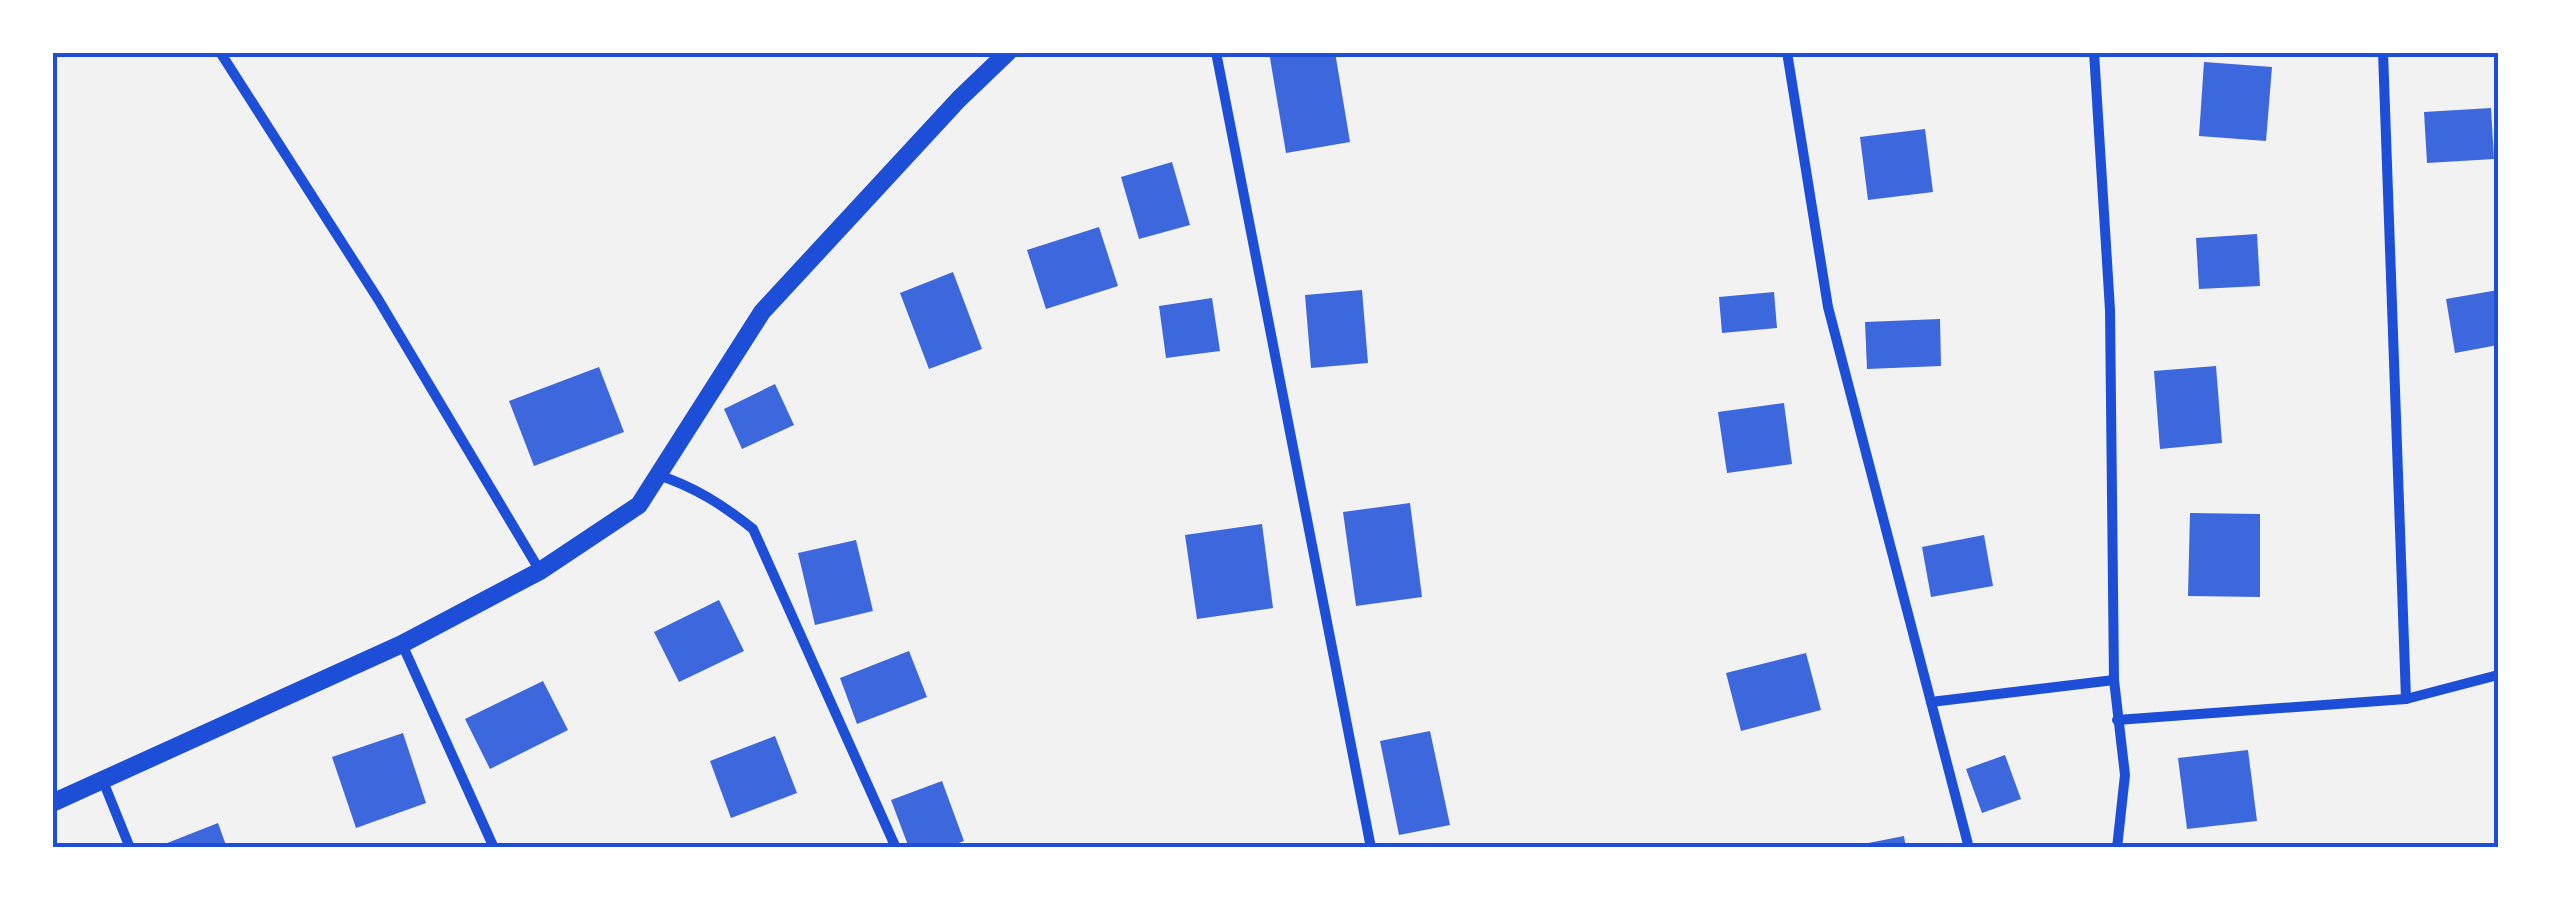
<svg xmlns="http://www.w3.org/2000/svg" width="2551" height="900" font-family="'DM Sans',sans-serif">
<style>
.building{fill:#3d67dc}
.lines{fill:none;stroke-linecap:round;stroke-linejoin:round}
.minor{stroke:#1d4ed8;stroke-width:10}
.tertiary{stroke:#1d4ed8;stroke-width:18}
.neatline{fill:none;stroke:#1d4ed8;stroke-width:4}
</style>
<rect width="100%" height="100%" fill="#f2f2f2"/>
<g class="building">
<path d="M1269,52H1335L1350,142L1286,153Z"/>
<path d="M2204,62L2272,67L2266,141L2199,136Z"/>
<path d="M2491,108L2494,159L2427,163L2424,112Z"/>
<path d="M1925,129L1933,192L1868,200L1860,137Z"/>
<path d="M1172,162L1190,225L1139,239L1121,177Z"/>
<path d="M1099,227L1118,286L1046,309L1027,250Z"/>
<path d="M2257,234L2260,286L2199,289L2196,238Z"/>
<path d="M953,272L982,349L929,369L900,293Z"/>
<path d="M1362,290L1368,363L1311,368L1305,295Z"/>
<path d="M2498,290V345L2455,353L2446,299Z"/>
<path d="M1774,292L1777,328L1722,333L1719,297Z"/>
<path d="M1212,298L1220,351L1166,358L1159,306Z"/>
<path d="M1940,319L1941,366L1867,369L1865,322Z"/>
<path d="M2216,366L2222,443L2160,449L2154,371Z"/>
<path d="M599,367L624,432L534,466L509,401Z"/>
<path d="M775,384L794,425L742,449L724,409Z"/>
<path d="M1784,403L1792,464L1727,473L1718,412Z"/>
<path d="M1410,503L1422,597L1356,606L1343,512Z"/>
<path d="M2190,513L2260,514V597L2188,596Z"/>
<path d="M1262,524L1273,608L1197,619L1185,535Z"/>
<path d="M1984,535L1993,586L1931,597L1922,547Z"/>
<path d="M856,540L873,611L815,625L798,553Z"/>
<path d="M719,600L744,651L679,682L654,632Z"/>
<path d="M909,651L927,697L857,724L840,678Z"/>
<path d="M1806,653L1821,710L1741,731L1726,673Z"/>
<path d="M543,681L568,730L490,769L465,719Z"/>
<path d="M1430,731L1450,825L1399,835L1380,741Z"/>
<path d="M403,733L426,803L356,828L332,757Z"/>
<path d="M775,736L797,793L731,818L710,761Z"/>
<path d="M2248,750L2257,821L2187,829L2178,758Z"/>
<path d="M2005,755L2021,799L1982,813L1966,769Z"/>
<path d="M942,781L964,841L946,848H909L891,800Z"/>
<path d="M218,823L227,848H157V847Z"/>
<path d="M1904,836L1906,848H1853V846Z"/>
</g>
<g class="lines">
<g class="minor">
<path d="M220,52L378,299L540,571"/>
<path d="M1216,52L1371,848"/>
<path d="M1787,52L1828,307L1931,702L2114,680"/>
<path d="M2094,52L2110,310L2114,680L2125,775L2117,848"/>
<path d="M2383,52L2406,699"/>
<path d="M658,475C695,487 723,505 753,529L896,848"/>
<path d="M402,644L494,848"/>
<path d="M1931,702L1969,848"/>
<path d="M2117,720L2406,699L2498,675"/>
<path d="M103,781L130,848"/>
</g>
<path class="tertiary" d="M52,803L402,644L540,571L639,505L762,312L959,99L1008,52"/>
</g>
<rect width="2551" height="900" fill="none" stroke="#ffffff" stroke-width="110"/>
<rect x="55" y="55" width="2441" height="790" class="neatline"/>
</svg>
